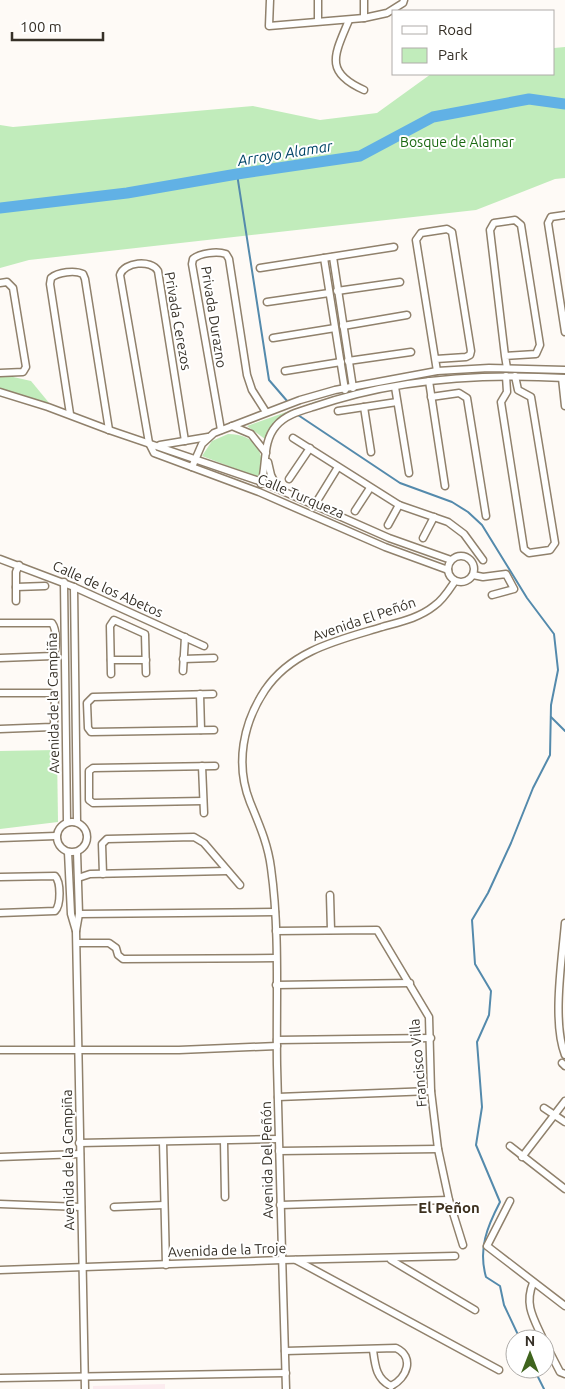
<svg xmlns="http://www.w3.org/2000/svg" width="565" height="1389" font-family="Ubuntu,sans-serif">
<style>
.industrial{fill:#fcecef}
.green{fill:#c1ecbb}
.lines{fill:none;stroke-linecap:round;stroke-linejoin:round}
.stream{stroke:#548aac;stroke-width:2}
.river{stroke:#61b1e5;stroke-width:11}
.minor-casing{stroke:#90816c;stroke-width:9}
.minor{stroke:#fff;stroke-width:6}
.labels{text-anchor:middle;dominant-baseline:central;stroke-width:4;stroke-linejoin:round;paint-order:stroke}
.park-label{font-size:14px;fill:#1b6912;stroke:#fff}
.street-label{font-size:14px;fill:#363027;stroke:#fff}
.water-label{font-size:15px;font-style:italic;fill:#014567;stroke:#fff}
.neighbourhood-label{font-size:15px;font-weight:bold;fill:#3d301e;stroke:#fff}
</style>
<rect width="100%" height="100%" fill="#fefaf6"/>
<path class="industrial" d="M165,1384V1389H93V1386Z"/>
<g class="green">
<path d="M565,47V178L555,179L476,210L29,260L0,268V125L13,127L253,106L320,120L377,113L431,74H554V48Z"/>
<path d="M9,376L31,381L50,404L0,391V377Z"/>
<path d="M317,401V403L272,427L265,439L247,426Z"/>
<path d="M228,434C256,434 266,453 260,478L202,456L212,441Z"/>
<path d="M57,750L58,822L0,829V751Z"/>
</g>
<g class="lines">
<g class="stream">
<path d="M237,174L269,380L288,402"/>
<path d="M298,415L400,483L452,502L468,512L482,525L527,598L554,634L558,670L551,705L550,755L533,788L511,843L488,893L472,920L475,964L491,991L489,1015L477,1042L482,1107L476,1145L500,1202C487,1227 478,1249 486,1277L500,1286L504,1305L520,1339"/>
<path d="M551,717L565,731"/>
<path d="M534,1369L544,1389"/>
</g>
<path class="river" d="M0,208L127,193L237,174L360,156L433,117L529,99L565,104"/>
<defs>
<g id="minor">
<path d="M270,0L269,26L364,18L387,13L403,3L404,0"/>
<path d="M318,0V21"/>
<path d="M364,18V0"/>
<path d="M349,20C335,54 323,72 364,90"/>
<path d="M565,215L551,217L548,223L565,332"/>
<path d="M333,257L353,388"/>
<path d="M324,258L345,390"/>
<path d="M260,268L394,247"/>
<path d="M0,283L7,282L13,288L26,367L23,372L0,373"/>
<path d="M337,291L400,282"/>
<path d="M267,302L329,293"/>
<path d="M343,326L407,315"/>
<path d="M273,338L335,328"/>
<path d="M505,356L536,354L540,345L521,225L515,220L494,223L490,230L505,356L507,368"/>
<path d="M436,359L466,357L470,355L471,351L452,232L447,229L421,233L416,240L437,371"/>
<path d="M348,361L411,352"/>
<path d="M285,371L341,362"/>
<path d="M506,376L507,392L501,402L524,549L529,553L550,550L555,543L531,397L518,390L515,376"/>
<path d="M562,378L565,406"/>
<path d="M429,381L445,486"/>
<path d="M395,387L409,473"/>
<path d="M0,392L48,407L109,430L262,482L389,538L451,560"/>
<path d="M431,397L459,393L467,398L486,516"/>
<path d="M364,407L371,452"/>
<path d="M338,411L397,402"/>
<path d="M70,414L50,284L51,278C58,272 75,270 83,274L85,279L109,430"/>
<path d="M232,426L251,434L266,453"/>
<path d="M221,430L192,264L193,259C200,253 217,251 226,254L229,259L247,375L252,390L266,412"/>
<path d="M293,438L399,505L448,522L464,534L483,560"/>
<path d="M185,441L158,271C151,259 124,262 120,275L149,443L154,453L259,492L385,547L448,570"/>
<path d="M160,445L208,437"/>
<path d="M268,462L271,475L278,489"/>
<path d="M192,467L202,444L214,433L300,400L335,390L437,371L489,368L565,370"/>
<path d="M289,479L310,448"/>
<path d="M261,484C267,466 262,442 276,426C285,415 300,411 313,407C393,379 481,373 565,378"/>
<path d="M314,506L338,467"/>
<path d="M355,511L370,488"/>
<path d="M388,525L399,505"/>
<path d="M423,538L434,517"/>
<circle cx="461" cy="569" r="13"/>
<path d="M0,559L74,587L204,646"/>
<path d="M473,575L483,577L506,574L514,589L492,595"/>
<path d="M64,582L67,822"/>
<path d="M16,587L45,586"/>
<path d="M74,587L77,822"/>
<path d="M16,601V572L19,565"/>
<path d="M0,623H52C57,630 57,648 53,656L0,658"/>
<path d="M183,659L214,658"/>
<path d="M111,660H146"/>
<path d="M183,671L185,637"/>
<path d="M111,674L110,626L114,620L145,634L146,673"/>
<path d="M0,693H50L55,696L54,724L52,727L0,729"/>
<path d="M200,694L201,730"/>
<path d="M213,694L93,697L87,703L88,728L91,732L214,730"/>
<path d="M202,766L204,813"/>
<path d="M203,801L93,803L89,800V771L93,768L215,766"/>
<circle cx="72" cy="837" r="15"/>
<path d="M0,838L56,836"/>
<path d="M68,852L71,914L76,931"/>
<path d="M77,852L79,914L76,931L85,1389"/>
<path d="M103,874L102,844L107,839L194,837L204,843L240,885"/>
<path d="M0,877L55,876C61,882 61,905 55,911L0,913"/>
<path d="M78,878L90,874L227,871"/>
<path d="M330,895L331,930"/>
<path d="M79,914L275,912"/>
<path d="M565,923C562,960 552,1022 565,1055"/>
<path d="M276,931L377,930L429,1017L431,1091L438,1149L449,1200L463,1245"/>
<path d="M77,943H109L116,948L118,955L123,959L276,958"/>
<path d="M276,985L410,983"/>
<path d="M277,1040L431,1038"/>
<path d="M0,1050H179L277,1046"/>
<path d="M562,1063L565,1066"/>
<path d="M278,1097L431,1091"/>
<path d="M544,1108L565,1122"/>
<path d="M224,1141L225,1197"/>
<path d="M163,1142L166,1265"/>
<path d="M79,1143L278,1139"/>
<path d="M510,1146L565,1189"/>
<path d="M279,1151L438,1149"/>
<path d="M0,1157L80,1154"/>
<path d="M522,1157L565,1101"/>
<path d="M510,1201L487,1246L565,1306"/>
<path d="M0,1204L81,1207"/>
<path d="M280,1205L449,1200"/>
<path d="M114,1207L164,1205"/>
<path d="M296,1260L499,1370"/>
<path d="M391,1260L475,1310"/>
<path d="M0,1270L282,1260L455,1256"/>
<path d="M533,1283C524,1305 534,1319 543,1339"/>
<path d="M545,1343L560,1372L565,1374"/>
<path d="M373,1350C375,1365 376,1379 391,1386"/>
<path d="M285,1351L396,1348C415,1357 407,1378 391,1386"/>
<path d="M0,1378L286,1373"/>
<path d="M286,1389C283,1281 279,1173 277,1065C276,1000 280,933 271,868C268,844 259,824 250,802C235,764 243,723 265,690C292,650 339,640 382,627C400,622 419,618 434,606C443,600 449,590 455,581"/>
</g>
</defs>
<use href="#minor" class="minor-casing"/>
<use href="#minor" class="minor"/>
</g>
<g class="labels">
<g class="park-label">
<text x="457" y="142">Bosque de Alamar</text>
</g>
<g class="street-label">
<text transform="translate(214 317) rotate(81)">Privada Durazno</text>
<text transform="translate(178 321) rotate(80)">Privada Cerezos</text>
<text transform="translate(301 496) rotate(23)">Calle Turqueza</text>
<text transform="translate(108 589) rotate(24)">Calle de los Abetos</text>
<text transform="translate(364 619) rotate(-19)">Avenida El Peñón</text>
<text transform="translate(53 703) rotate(-91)">Avenida de la Campiña</text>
<text transform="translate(418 1063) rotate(-95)">Francisco Villa</text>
<text transform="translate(68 1160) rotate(-91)">Avenida de la Campiña</text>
<text transform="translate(267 1160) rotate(-91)">Avenida Del Peñón</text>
<text transform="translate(227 1250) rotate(-2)">Avenida de la Troje</text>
</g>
<g class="water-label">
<text transform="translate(285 153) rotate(-9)">Arroyo Alamar</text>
</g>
<g class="neighbourhood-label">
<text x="449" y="1207">El Peñon</text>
</g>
</g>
<rect x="392" y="10" width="162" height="65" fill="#ffffff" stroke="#afaca9"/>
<rect x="402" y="26" width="25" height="8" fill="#ffffff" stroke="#afaca9"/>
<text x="438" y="35" font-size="15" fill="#363027">Road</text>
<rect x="402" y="48" width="25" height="15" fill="#c1ecbb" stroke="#afaca9"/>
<text x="438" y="60" font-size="15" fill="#363027">Park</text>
<g transform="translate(530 1354)"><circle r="24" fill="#ffffff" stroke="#afaca9"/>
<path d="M0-4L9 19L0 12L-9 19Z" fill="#3f641d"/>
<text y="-8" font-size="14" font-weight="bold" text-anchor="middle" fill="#363027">N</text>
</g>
<path d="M12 32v8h91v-8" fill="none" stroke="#363027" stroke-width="2.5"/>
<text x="20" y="32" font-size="15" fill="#363027" stroke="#ffffff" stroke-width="4" paint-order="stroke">100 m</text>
</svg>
